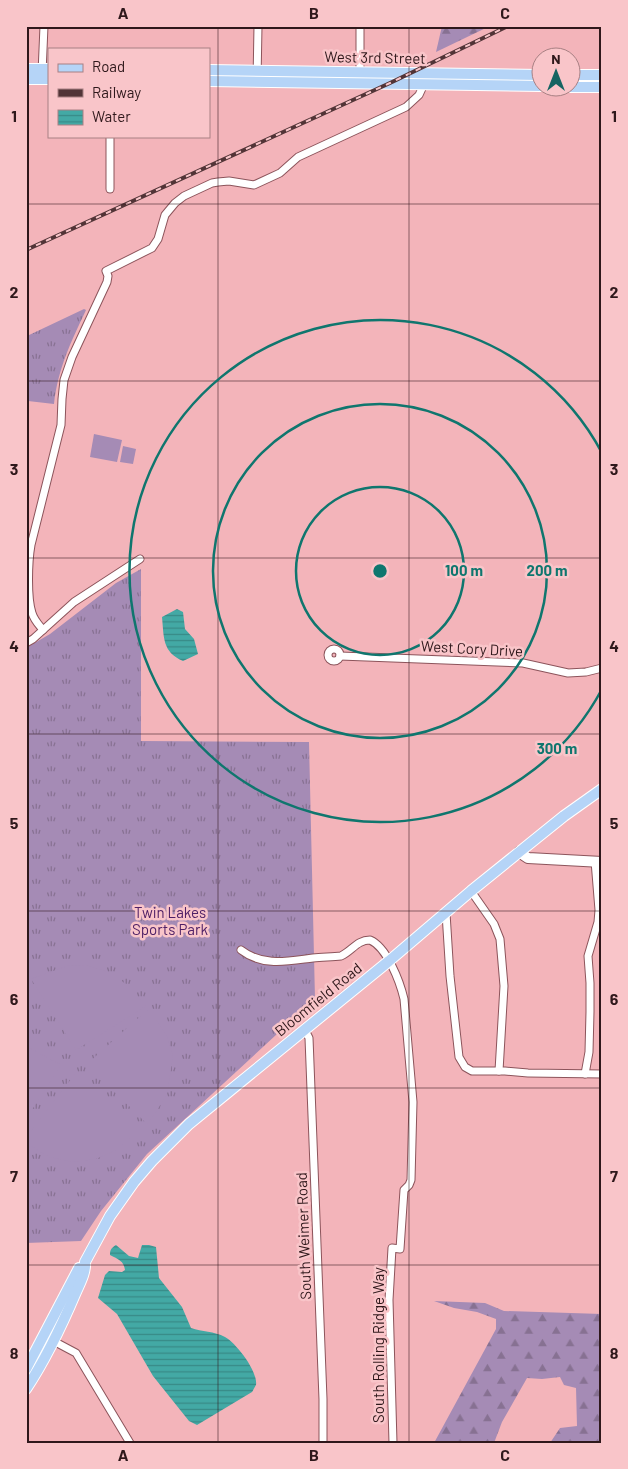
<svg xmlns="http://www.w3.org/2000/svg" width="628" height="1469" font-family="Barlow,sans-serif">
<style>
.grass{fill:url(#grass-tufts)}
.forest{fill:url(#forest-firs)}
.pitch{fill:#a58bb5}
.water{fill:url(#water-rules)}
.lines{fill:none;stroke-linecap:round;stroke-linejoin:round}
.street-casing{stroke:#8c545b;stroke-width:9}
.secondary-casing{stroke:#8c545b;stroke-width:12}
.primary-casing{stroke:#fff;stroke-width:12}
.street{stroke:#fff;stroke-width:7}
.secondary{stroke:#fff;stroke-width:10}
.primary{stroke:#b5d4f7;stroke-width:10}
.rail-casing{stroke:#523437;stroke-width:4}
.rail{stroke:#f9c5c9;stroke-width:2;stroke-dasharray:5.5;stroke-linecap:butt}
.grid{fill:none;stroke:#2f181b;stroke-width:1;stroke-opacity:0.55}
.ring{fill:none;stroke:#0f766e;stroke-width:2.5}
.labels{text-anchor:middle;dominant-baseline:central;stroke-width:5;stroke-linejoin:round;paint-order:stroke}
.street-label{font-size:15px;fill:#2f181b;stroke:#f9c5c9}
.park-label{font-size:15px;fill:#4f2066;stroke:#f9c5c9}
.centre{fill:#0f766e;stroke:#f9c5c9;stroke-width:2.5}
.ring-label{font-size:15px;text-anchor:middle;font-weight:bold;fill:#0f766e;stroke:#f9c5c9;stroke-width:5;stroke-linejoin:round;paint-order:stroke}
.neatline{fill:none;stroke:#2f181b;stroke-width:2}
.grid-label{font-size:16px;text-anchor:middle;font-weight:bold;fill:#2f181b}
</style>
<defs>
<pattern id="grass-tufts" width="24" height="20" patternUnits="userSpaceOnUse" patternTransform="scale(1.25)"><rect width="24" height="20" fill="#a58bb5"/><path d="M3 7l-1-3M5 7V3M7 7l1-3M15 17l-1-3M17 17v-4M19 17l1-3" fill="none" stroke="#877192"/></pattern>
<pattern id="forest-firs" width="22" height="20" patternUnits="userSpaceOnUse" patternTransform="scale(1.25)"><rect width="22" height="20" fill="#a58bb5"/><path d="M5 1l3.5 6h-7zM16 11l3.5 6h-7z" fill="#877192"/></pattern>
<pattern id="water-rules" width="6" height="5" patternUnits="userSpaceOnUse" patternTransform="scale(1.25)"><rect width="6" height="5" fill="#43a9a5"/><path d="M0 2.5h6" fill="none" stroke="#388986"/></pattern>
</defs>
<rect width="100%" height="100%" fill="#f3b4ba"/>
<g class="grass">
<path d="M84,309L86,310C71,342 58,368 54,404L28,401L27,336Z"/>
<path d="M141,569V741L309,742L315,999L147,1154L101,1211L81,1241L26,1243V648L50,634L116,583Z"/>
</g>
<g class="forest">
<path d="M442,26H490L436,52Z"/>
<path d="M434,1301L485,1303L504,1311L602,1314V1443H550L560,1428L577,1426L576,1388L564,1385L560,1377L542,1379L527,1378L502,1422L494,1443H434L496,1329V1319L477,1312L454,1308Z"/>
</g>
<g class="pitch">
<path d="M94,434L122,440L117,462L90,457Z"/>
<path d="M123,446L136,449L133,464L120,462Z"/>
<path d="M85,965L108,972L129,986L146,1006L76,1050L31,979L67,966Z"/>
<path d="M147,1010L157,1021L167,1036L173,1056L167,1094L156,1112L147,1124L87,1064Z"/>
<path d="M26,1046L61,1065L26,1119Z"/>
<path d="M75,1074L136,1133L116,1150L96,1159L73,1162L49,1157L26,1143V1137Z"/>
</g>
<g class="water">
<path d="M177,609L183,612L185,629L194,639L198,654L183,661C162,652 164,637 162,617Z"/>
<path d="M116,1245L129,1256L138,1258L142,1245H149L156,1247L159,1278L182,1307L191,1328C202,1332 214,1331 225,1337C236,1343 258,1371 256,1385C255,1386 253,1391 252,1392L197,1425L189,1421L153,1376L117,1314L98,1298L105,1275L109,1271L122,1272L125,1270C124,1261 118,1259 110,1255C110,1250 111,1248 116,1245Z"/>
</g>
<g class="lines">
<defs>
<g id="street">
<path d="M360,72V26"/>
<path d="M42,73L44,26"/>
<path d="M257,81L258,26"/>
<path d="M110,189V136"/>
<path d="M43,630C39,625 34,620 32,613C27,598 28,562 31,545L61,425L62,399L64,380L72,357L107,282L108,276L106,271L152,248L158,239L165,215L175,203L184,196L212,183L218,182L229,181L254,185L280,173L298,157L406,107L419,95L424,84"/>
<path d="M26,643L33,639L74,602L140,559"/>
<circle cx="334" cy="655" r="6"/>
<path d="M340,656L523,663L568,673L586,672L602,668"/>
<path d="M471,891L494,924L500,939L504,986L499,1071"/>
<path d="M446,913L450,976L459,1057L465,1067L472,1071H505L528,1073L602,1074"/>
<path d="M241,950C263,967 288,961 313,958C322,957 332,957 341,956C352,951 357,940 370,940C387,947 400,982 404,999L413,1102L411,1180L409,1185L404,1190L400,1249L392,1248L389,1300L393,1443"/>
<path d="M305,1030L309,1038L323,1399V1443"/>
<path d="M585,1074L589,1052L590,1012V983L588,956L598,922L599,910L595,861"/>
<path d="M44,1336L76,1353L130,1443"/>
</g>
<path id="secondary" d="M519,852L528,858L602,862"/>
<g id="primary">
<path d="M26,69H49"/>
<path d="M209,70L540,75"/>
<path d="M570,75H602"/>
<path d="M26,79H49"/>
<path d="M209,81L540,86"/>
<path d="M570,87H602"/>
<path d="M26,1369L79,1268"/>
<path d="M26,1389C46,1359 62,1325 76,1292C80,1283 86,1272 85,1262L110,1216L134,1182L152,1161L189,1124L389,961L471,891L564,816L602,789"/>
</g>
</defs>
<use href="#street" class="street-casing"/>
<use href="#secondary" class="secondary-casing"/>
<use href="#primary" class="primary-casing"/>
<use href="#street" class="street"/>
<use href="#secondary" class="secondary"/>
<use href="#primary" class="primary"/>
<defs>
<path id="rail" d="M26,250L390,83L508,26"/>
</defs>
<use href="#rail" class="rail-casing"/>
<use href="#rail" class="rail"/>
</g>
<path class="grid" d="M218,26V1443M409,26V1443M26,204H602M26,381H602M26,558H602M26,734H602M26,911H602M26,1088H602M26,1265H602"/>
<g class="ring">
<circle cx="380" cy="571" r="84"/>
<circle cx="380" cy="571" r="167"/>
<path d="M602 689A251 251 0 1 1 602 453"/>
</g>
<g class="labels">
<g class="street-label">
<text transform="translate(375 57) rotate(1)">West 3rd Street</text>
<text transform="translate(472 648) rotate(3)">West Cory Drive</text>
<text transform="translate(318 999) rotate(-39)">Bloomfield Road</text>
<text transform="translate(303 1236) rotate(-92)">South Weimer Road</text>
<text transform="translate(378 1345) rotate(-90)">South Rolling Ridge Way</text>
</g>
<g class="park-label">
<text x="170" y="912">Twin Lakes<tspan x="170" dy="17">Sports Park</tspan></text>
</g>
</g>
<circle cx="380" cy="571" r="8" class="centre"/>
<g class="ring-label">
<text x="464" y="576">100 m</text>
<text x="547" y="576">200 m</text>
<text x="557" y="754">300 m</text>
</g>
<rect width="628" height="1469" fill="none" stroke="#f9c5c9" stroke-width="55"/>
<rect x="48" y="48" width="162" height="90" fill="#f9c5c9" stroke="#a88083"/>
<rect x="58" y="64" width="25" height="8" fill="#b5d4f7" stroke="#a88083"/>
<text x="92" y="72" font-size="15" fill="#2f181b">Road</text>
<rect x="58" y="89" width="25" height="8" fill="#523437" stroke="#a88083"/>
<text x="92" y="98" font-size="15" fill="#2f181b">Railway</text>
<rect x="58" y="110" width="25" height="15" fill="url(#water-rules)" stroke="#a88083"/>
<text x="92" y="122" font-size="15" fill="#2f181b">Water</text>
<g transform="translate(556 72)"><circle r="24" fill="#f9c5c9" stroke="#a88083"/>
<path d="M0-4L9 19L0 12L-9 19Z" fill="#166462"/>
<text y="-8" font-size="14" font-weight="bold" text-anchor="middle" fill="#2f181b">N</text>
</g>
<rect x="28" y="28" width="572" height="1414" class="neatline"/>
<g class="grid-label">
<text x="123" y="19">A</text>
<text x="314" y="19">B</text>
<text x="505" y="19">C</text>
<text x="14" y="122">1</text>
<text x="614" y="122">1</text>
<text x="14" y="298">2</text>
<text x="614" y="298">2</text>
<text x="14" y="475">3</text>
<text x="614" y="475">3</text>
<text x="14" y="652">4</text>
<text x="614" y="652">4</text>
<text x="14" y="829">5</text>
<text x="614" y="829">5</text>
<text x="14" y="1005">6</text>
<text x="614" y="1005">6</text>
<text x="14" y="1182">7</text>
<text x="614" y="1182">7</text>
<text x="14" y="1359">8</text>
<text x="614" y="1359">8</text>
<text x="123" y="1461">A</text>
<text x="314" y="1461">B</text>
<text x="505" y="1461">C</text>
</g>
</svg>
